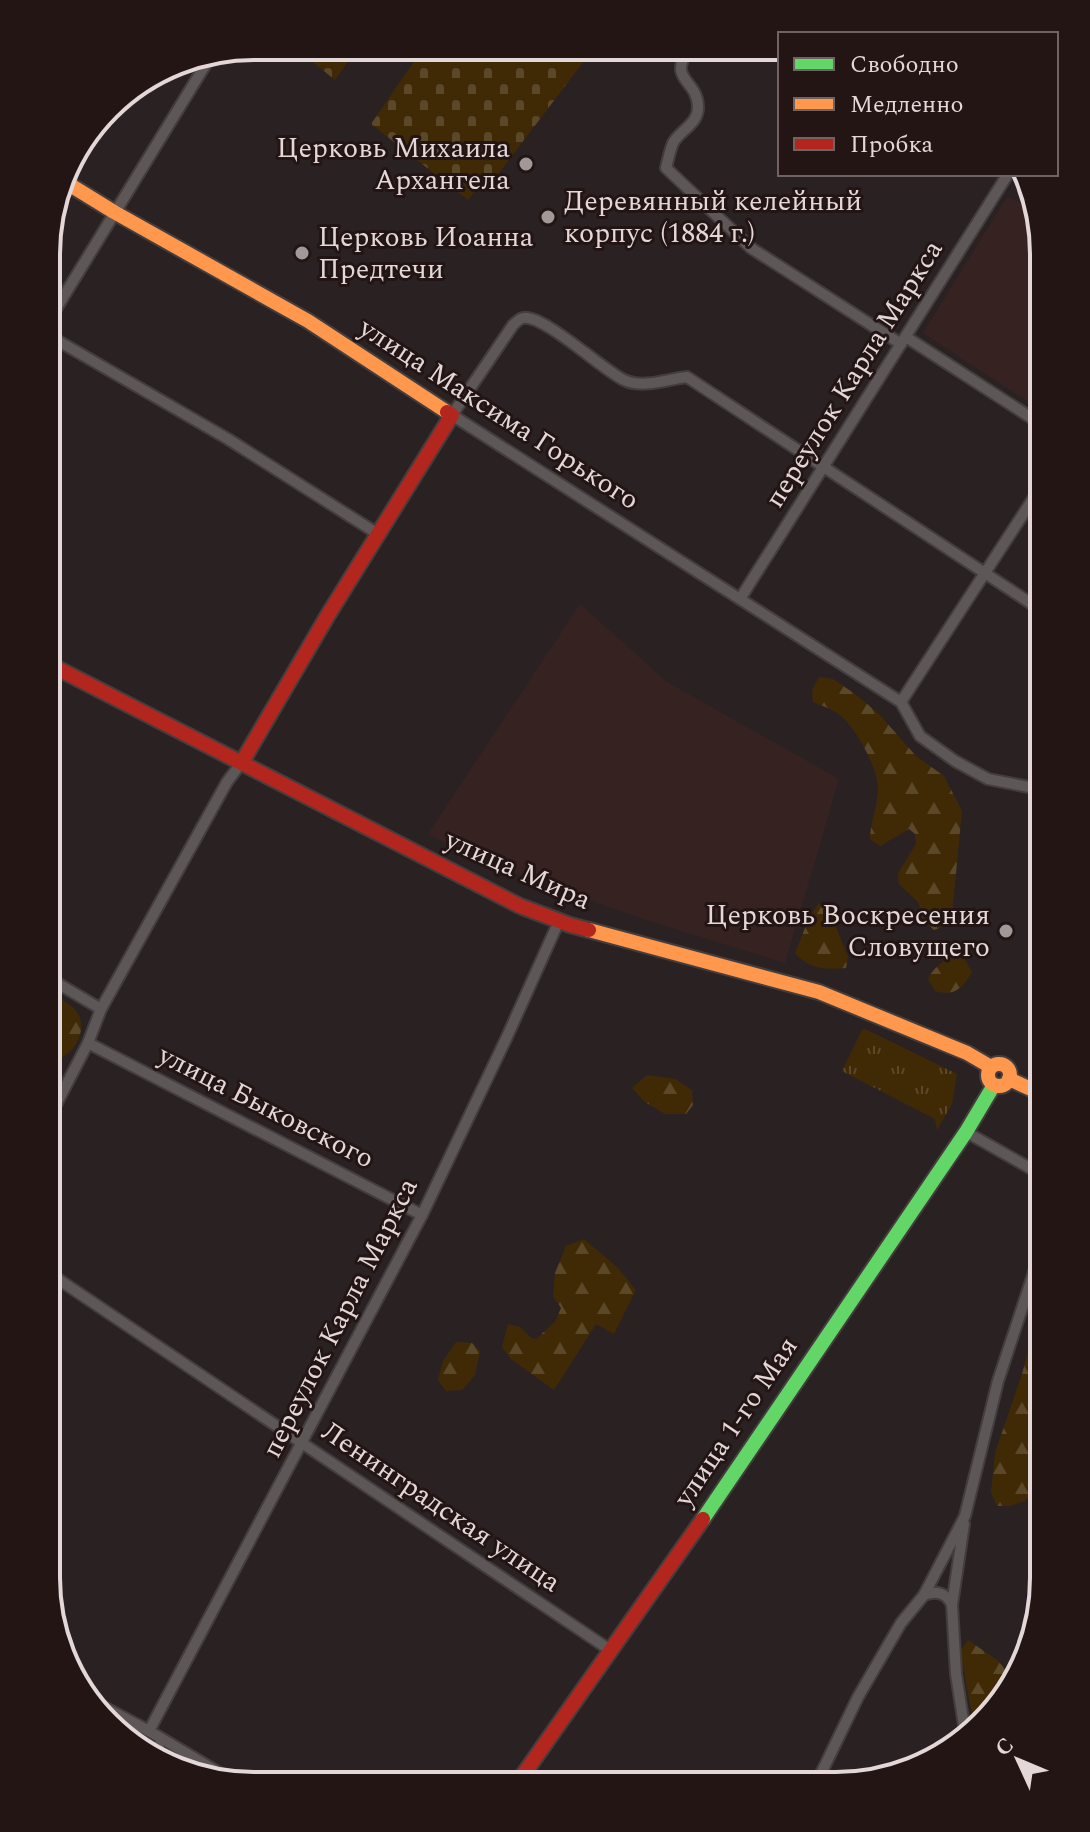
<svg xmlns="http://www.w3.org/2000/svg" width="1090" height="1832" font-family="Spectral,serif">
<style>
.built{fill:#372222}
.forest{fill:url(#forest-firs)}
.cemetery{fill:url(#cemetery-stones)}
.park{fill:url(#park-tufts)}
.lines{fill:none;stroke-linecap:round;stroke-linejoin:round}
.river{stroke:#200625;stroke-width:22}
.street-casing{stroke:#443d3d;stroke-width:14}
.fast-casing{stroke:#443d3d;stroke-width:18}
.slow-casing{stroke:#443d3d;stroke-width:18}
.jam-casing{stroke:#443d3d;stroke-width:18}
.street{stroke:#5d5757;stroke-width:10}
.fast{stroke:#63d668;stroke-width:14}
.slow{stroke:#ff974d;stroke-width:14}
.jam{stroke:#b3261e;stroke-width:14}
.poi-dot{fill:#a29898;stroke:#241515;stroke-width:3}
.labels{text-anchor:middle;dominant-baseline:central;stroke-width:6;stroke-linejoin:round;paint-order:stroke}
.poi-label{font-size:28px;fill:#e3d7d7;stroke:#241515;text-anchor:end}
.street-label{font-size:28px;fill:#e3d7d7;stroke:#241515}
.rim{fill:none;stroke:#e3d7d7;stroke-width:4}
</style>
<defs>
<pattern id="forest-firs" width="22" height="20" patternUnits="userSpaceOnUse" patternTransform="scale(2)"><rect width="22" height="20" fill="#3f2a05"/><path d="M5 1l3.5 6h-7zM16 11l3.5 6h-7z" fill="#5b4829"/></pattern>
<pattern id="cemetery-stones" width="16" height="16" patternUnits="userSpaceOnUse" patternTransform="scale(2)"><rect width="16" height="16" fill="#3f2a05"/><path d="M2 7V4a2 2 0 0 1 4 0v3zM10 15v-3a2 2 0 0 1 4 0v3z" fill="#5b4829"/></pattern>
<pattern id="park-tufts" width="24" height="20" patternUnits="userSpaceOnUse" patternTransform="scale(2)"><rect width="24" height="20" fill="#3f2a05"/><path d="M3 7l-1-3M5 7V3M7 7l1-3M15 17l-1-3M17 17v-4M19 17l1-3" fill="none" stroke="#5b4829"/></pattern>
</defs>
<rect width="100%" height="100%" fill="#2a2222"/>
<g class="built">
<path d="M1007,197L1035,208L1044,254V412L923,333Z"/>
<path d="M580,604L667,682L839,779L785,963L640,918L584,898L461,852L428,834Z"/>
</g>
<g class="forest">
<path d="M819,677L833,679L855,694L878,713L916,756L944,776L962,811L951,924L934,930L921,919L919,903L899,884L898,873L916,844L915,834L909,829L880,846L870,839C870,822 878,806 878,789C879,770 856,728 841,716C833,709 822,706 813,702L812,690Z"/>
<path d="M819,903L832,917L848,957L846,968C826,970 809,969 795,953C803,935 807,918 819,903Z"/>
<path d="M953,954L965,960L972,972C963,988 954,997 935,991L928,979C933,968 943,962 953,954Z"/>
<path d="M47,990C57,997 71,1003 78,1014C88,1031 73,1056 55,1060L47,1055V1039L52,1024L47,1016Z"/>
<path d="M647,1075L675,1079L692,1090L693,1105L686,1114H665L645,1102L632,1088Z"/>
<path d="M584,1239L617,1267L636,1290L614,1334L596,1324L554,1390L511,1359L502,1347L508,1324L520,1327L531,1338L536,1339L555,1322L561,1308L553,1296L555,1273L566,1246Z"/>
<path d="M1044,1310V1425L1037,1486L1025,1501L1009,1506H997L991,1492L995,1453L1022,1374L1039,1311Z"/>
<path d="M456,1342L472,1343L480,1351L475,1375L462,1390L446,1391L438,1380L443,1361Z"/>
<path d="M968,1640L997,1660L1012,1676L1001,1704L974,1725L960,1651Z"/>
</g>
<g class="cemetery">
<path d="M293,46L358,47L335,80Z"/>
<path d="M424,47L594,48L489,186L482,182L468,200L371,124Z"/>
</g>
<path class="park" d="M863,1028L957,1074L952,1104L937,1130L935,1119L842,1071Z"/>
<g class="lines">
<path class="river" d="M1035,1616L1044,1545"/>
<defs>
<g id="street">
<path d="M689,49C667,80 697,79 698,106C699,124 680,130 673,143C670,150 668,160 666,168L751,248L901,344"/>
<path d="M48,322L212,54"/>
<path d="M48,335L228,439L378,534"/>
<path d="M906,337L1044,426"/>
<path d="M740,599L1008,174"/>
<path d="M901,702L1044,482"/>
<path d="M1044,790L988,779L955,761L920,736L901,702L452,415L513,325C516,322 519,319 523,318C542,313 604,371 624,380C643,389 667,379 687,377L1044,612"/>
<path d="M47,977L101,1009"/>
<path d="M88,1043L422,1215"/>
<path d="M47,1122L88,1043L101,1009L227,782L242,762"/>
<path d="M966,1132L1044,1176"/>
<path d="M46,1271L610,1650"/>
<path d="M964,1524L952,1605L956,1674L965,1732"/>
<path d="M924,1595C936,1590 947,1593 952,1605"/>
<path d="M98,1704L149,1731L238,1784"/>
<path d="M149,1731L422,1215L506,1039L559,921"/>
<path d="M155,1754L162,1739"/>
<path d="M815,1786L858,1697L901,1623L924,1595L965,1516L998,1381L1038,1260L1044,1220"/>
</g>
<path id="fast" d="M703,1519L966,1132L994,1085"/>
<g id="slow">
<path d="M62,180L114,212L308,321L447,412"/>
<path d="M589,930L819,992L967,1053L991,1067"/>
<circle cx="999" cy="1075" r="11"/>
<path d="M1009,1079L1044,1095"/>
</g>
<g id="jam">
<path d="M47,663L520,906L570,925L589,930"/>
<path d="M242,762L328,615L452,415L447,412"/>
<path d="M516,1785L703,1519"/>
</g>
</defs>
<use href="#street" class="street-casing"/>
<use href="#fast" class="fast-casing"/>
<use href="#slow" class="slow-casing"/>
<use href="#jam" class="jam-casing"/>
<use href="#street" class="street"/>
<use href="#fast" class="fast"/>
<use href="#slow" class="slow"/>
<use href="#jam" class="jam"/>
</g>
<g class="poi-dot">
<circle cx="526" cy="164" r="8"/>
<circle cx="548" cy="217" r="8"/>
<circle cx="302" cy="253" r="8"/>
<circle cx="1006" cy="931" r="8"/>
</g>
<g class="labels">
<g class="poi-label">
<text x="510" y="148">Церковь Михаила<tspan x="510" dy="32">Архангела</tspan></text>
<text x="564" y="201" text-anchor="start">Деревянный келейный<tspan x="564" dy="32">корпус (1884 г.)</tspan></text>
<text x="318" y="237" text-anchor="start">Церковь Иоанна<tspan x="318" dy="32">Предтечи</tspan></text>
<text x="990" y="915">Церковь Воскресения<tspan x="990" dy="32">Словущего</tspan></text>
</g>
<g class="street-label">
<text transform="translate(854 374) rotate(-58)">переулок Карла Маркса</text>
<text transform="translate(499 414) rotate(33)">улица Максима Горького</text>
<text transform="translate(518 870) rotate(24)">улица Мира</text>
<text transform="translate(266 1107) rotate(27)">улица Быковского</text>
<text transform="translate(340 1318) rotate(-63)">переулок Карла Маркса</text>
<text transform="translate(736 1422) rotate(-56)">улица 1-го Мая</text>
<text transform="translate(441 1507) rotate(34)">Ленинградская улица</text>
</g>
</g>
<path d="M0 0H1090V1832H0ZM254 60H836A194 194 0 0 1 1030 254V1578A194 194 0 0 1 836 1772H254A194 194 0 0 1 60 1578V254A194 194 0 0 1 254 60Z" fill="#241515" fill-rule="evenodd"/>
<path class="rim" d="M254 60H836A194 194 0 0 1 1030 254V1578A194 194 0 0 1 836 1772H254A194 194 0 0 1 60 1578V254A194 194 0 0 1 254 60Z"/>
<rect x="778" y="32" width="280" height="144" fill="#241515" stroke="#706363" stroke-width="2"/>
<rect x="794" y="58" width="40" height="12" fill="#63d668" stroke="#706363" stroke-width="2"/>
<text x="850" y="72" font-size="24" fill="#e3d7d7">Свободно</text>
<rect x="794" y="98" width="40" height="12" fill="#ff974d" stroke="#706363" stroke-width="2"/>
<text x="850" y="112" font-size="24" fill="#e3d7d7">Медленно</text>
<rect x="794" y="138" width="40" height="12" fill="#b3261e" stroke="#706363" stroke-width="2"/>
<text x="850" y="152" font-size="24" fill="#e3d7d7">Пробка</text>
<g transform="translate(1018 1760) rotate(314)" stroke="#241515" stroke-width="6" paint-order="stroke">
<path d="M0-6L14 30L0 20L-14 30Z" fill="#e3d7d7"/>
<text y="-12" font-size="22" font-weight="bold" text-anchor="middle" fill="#e3d7d7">С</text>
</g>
</svg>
